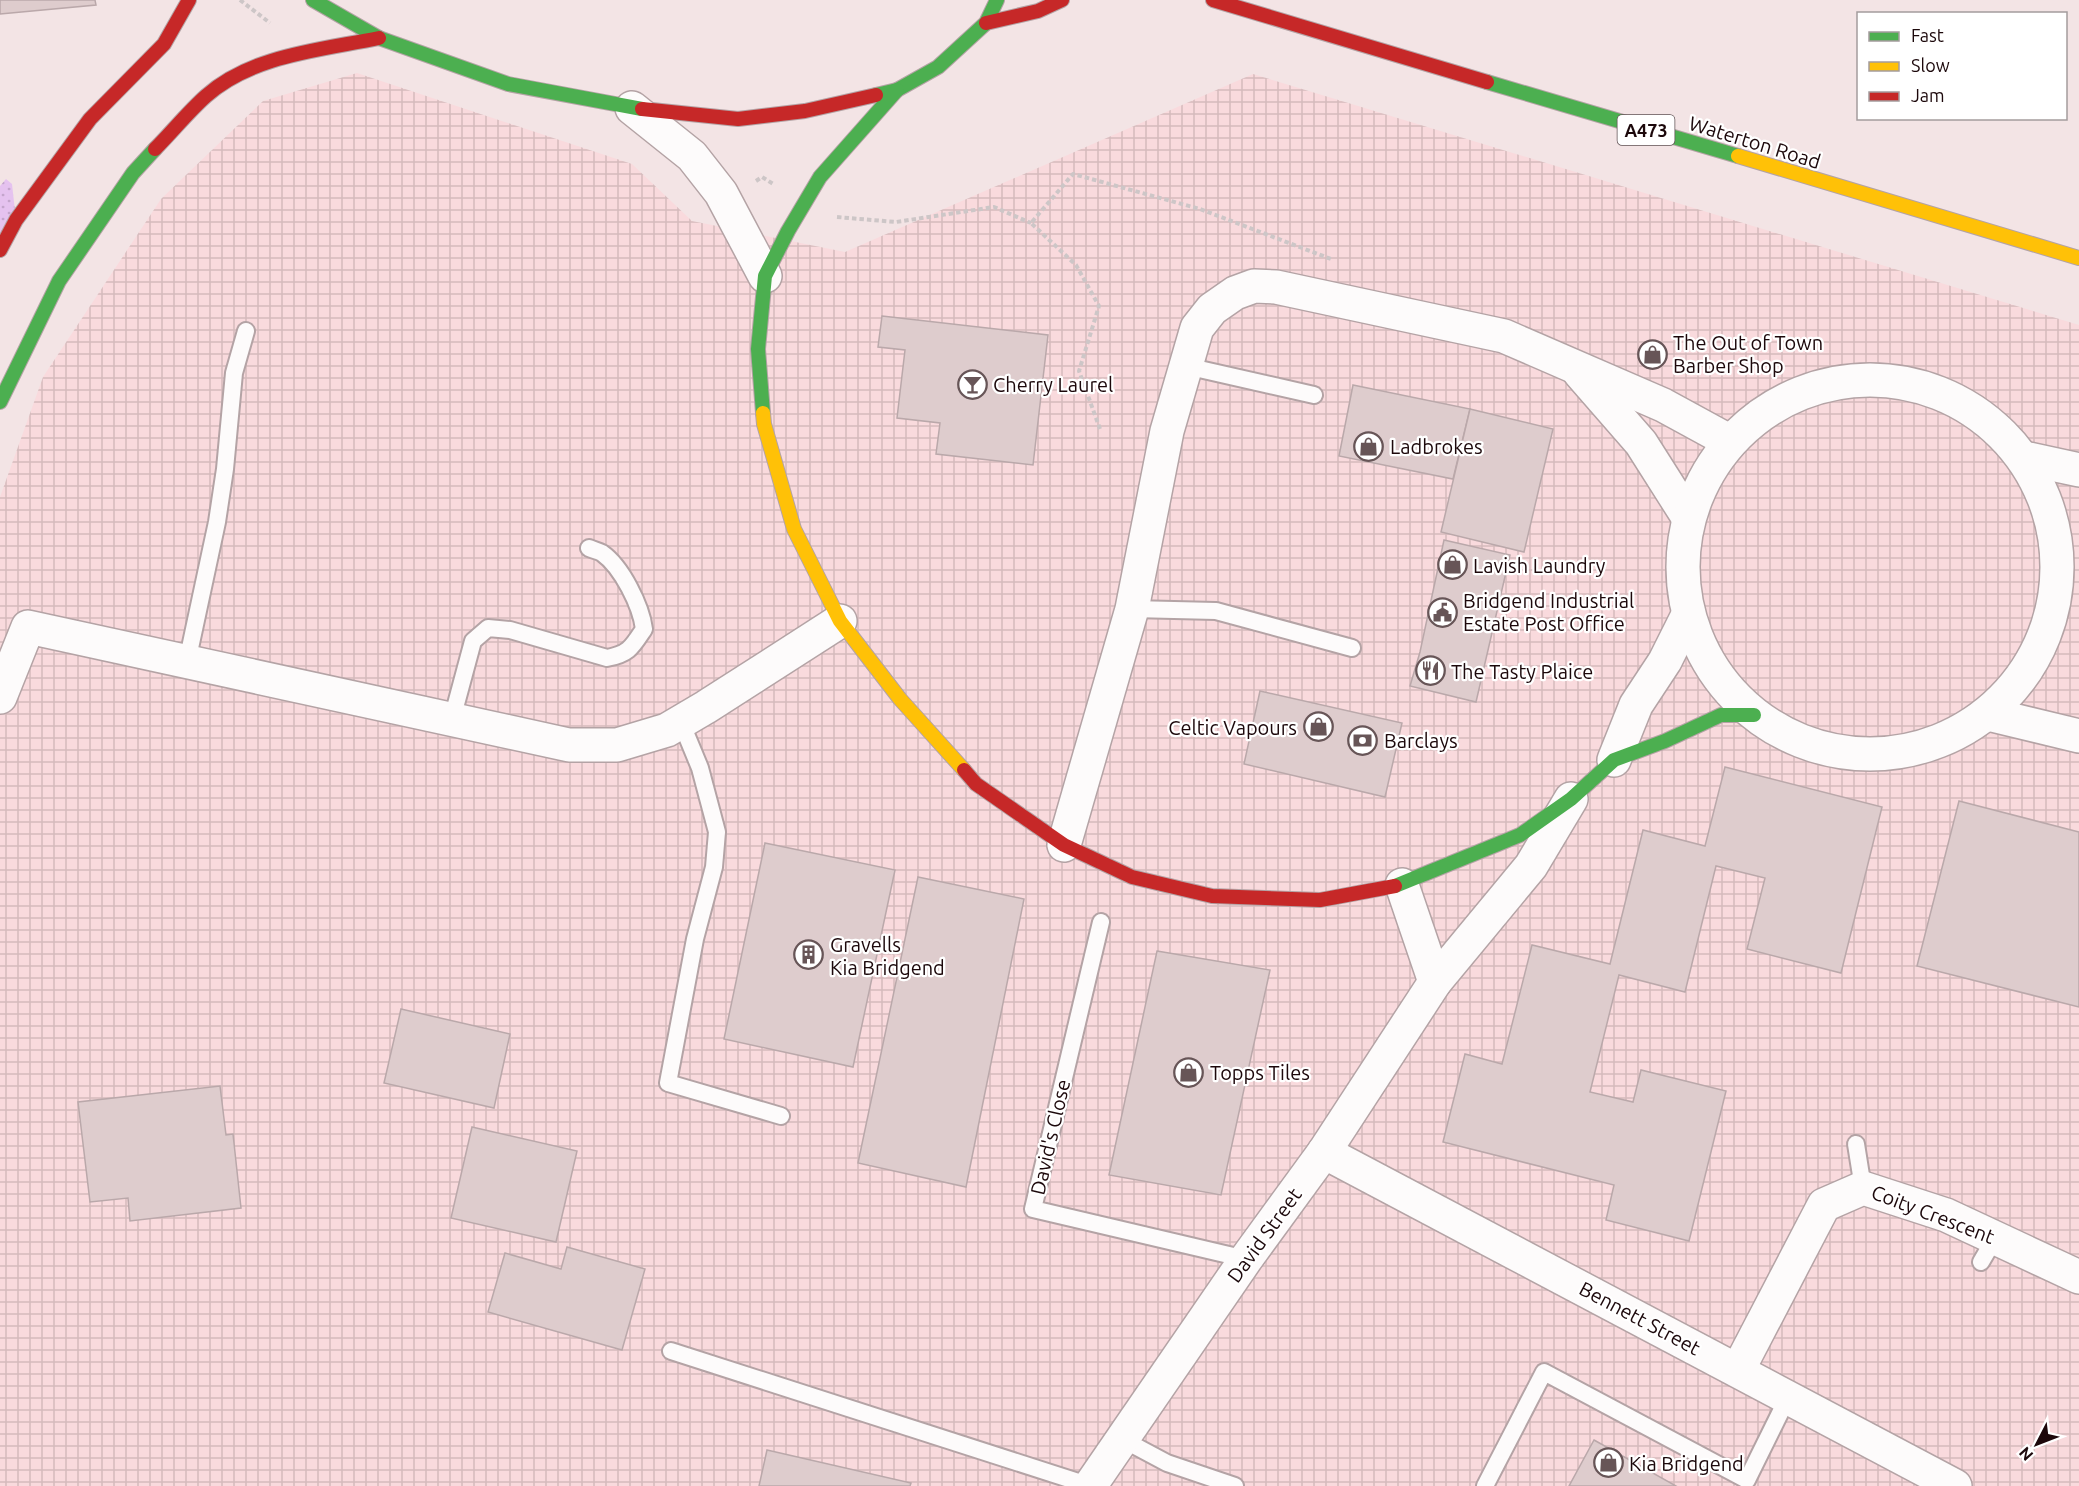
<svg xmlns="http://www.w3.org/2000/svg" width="2079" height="1486" font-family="Ubuntu,sans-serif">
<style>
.industrial{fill:url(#industrial-grid)}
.park{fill:url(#park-dots)}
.building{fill:#decccd;stroke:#baa8aa;stroke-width:1.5}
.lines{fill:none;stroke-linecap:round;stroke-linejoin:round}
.lane-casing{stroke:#b4a3a5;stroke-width:20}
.street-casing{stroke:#b4a3a5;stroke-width:36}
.fast-casing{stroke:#b4a3a5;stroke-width:16}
.slow-casing{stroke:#b4a3a5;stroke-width:16}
.jam-casing{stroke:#b4a3a5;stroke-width:16}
.path{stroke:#cdc6c7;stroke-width:4;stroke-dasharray:4.5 3;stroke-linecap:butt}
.lane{stroke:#fdfbfb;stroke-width:16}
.street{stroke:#fdfbfb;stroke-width:33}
.fast{stroke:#4caf50;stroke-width:14}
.slow{stroke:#ffc107;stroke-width:14}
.jam{stroke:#c62828;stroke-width:14}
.labels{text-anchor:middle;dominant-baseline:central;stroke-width:4.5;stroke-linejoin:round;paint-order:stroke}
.shield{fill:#fff;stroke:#605254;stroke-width:1.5}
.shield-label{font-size:18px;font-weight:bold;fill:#1c080b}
.street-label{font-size:20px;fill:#1c080b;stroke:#fff}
.poi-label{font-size:20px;fill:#1c080b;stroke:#fff;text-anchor:start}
</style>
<defs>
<pattern id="industrial-grid" width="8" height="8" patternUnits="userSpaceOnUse" patternTransform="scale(1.5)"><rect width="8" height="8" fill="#f9dadd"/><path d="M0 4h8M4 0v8" fill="none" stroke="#d5babc"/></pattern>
<pattern id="park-dots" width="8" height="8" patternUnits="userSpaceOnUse" patternTransform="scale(1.5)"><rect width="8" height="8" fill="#e5c2ef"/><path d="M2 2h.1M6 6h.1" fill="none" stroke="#c4a5cc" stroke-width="1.8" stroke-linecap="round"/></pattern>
</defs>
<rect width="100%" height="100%" fill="#f3e4e5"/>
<path class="industrial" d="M357,73L632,164L692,221L845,252L1253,74L2079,325V1486H0V497L43,377L161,199L263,101Z"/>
<path class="park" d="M6,179L12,184L16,220L0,250V186Z"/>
<g class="building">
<path d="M0,0H95L96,5L0,14Z"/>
<path d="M882,316L1048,335L1033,465L936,454L940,423L897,418L905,350L878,347Z"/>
<path d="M1353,385L1470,409L1453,479L1339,456Z"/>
<path d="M1470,409L1553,429L1524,552L1441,532Z"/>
<path d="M1444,540L1510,555L1476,702L1410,686L1420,652Z"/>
<path d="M1260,691L1402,723L1385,797L1244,764Z"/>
<path d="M1725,767L1882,807L1841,973L1747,949L1765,878L1716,866L1685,992L1619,975L1590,1092L1633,1102L1641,1070L1726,1091L1689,1241L1606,1220L1614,1185L1443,1142L1465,1054L1502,1064L1532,945L1610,964L1643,830L1705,846Z"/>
<path d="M1959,801L2079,832V1007L1917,966Z"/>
<path d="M765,843L895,870L853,1067L724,1039Z"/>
<path d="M918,877L1024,899L966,1187L858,1163Z"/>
<path d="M1157,951L1270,970L1221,1195L1109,1175Z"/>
<path d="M401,1009L510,1034L494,1108L384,1083Z"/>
<path d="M220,1086L226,1135L233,1134L241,1208L130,1221L128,1198L90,1202L78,1102Z"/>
<path d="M472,1127L577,1151L556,1242L451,1218Z"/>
<path d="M567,1247L645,1269L622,1350L488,1312L505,1253L561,1269Z"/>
<path d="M1594,1440L1676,1486H1569Z"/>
<path d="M767,1450L911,1483L910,1486H759Z"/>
</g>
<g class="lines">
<defs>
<g id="lane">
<path d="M1186,366L1314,395"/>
<path d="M1132,609L1216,611L1352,648"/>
<path d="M187,662L217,522L225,469L234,373L246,331"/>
<path d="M452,719L473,641L488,628L510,630L607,658C629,654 632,647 644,629C641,606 622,567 602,553C599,551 593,550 589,548"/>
<path d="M681,722L700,768L717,832L714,867L695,939L668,1083L781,1116"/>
<path d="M1101,922L1033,1209L1246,1259"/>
<path d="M1856,1144L1863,1188"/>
<path d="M1981,1262L1995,1238"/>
<path d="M671,1351L1091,1486"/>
<path d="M1122,1439L1167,1463L1235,1486"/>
<path d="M1485,1486L1544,1372L1747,1480L1788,1397"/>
</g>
<g id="street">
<path d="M632,108L692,156L721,193L765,276"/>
<path d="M1580,373L1641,443L1688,517"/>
<circle cx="1870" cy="567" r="187"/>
<path d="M2024,458L2079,470"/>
<path d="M0,697L28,627L569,745H617L667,730L706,707L840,621"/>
<path d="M1988,714L2079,736"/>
<path d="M1614,760L1636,705L1665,661L1688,615"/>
<path d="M1064,845L1132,609L1167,431L1197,328L1212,309L1235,293L1254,286L1276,287L1504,336L1663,405L1729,441"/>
<path d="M1402,885L1435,982"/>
<path d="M1324,1152L1955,1486"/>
<path d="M1738,1370L1824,1205L1863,1188L1946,1215L2079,1277"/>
<path d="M1090,1486L1246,1259L1324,1152L1435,982L1531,866L1571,799"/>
</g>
<g id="fast">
<path d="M313,0L379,38L508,84L642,109"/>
<path d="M1487,82L1738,156"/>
<path d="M876,95L897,90L938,67L986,23L997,0"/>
<path d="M0,402L59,281L133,173L155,149"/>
<path d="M763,413L758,349L765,276L788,231L820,177L897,90"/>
<path d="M1395,886L1520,835L1571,799L1614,760L1665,741L1721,715H1754"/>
</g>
<g id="slow">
<path d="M1738,156L2079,258"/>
<path d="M763,413L764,424L794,529L840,621L900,699L964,770"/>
</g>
<g id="jam">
<path d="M1213,0L1487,82"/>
<path d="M986,23L1038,11L1062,0"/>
<path d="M642,109L738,119L805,111L876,95"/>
<path d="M155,149C172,132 188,112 206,96C252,55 321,50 379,38"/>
<path d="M0,250L16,220L90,119L164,44L189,0"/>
<path d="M964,770L976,784L1064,845L1132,877L1212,896L1320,900L1395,886"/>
</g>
</defs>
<use href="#lane" class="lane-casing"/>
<use href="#street" class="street-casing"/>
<use href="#fast" class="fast-casing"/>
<use href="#slow" class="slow-casing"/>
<use href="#jam" class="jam-casing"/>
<g class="path">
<path d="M240,0L270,23"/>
<path d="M756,181L762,177L775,185"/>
<path d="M837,217L896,222L994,207L1031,223"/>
<path d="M1100,429L1079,371L1099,306L1076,265L1031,223L1073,174L1200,209L1331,259"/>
</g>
<use href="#lane" class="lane"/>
<use href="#street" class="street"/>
<use href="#fast" class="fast"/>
<use href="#slow" class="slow"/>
<use href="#jam" class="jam"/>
</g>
<defs>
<symbol id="shop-ring" viewBox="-11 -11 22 22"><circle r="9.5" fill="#fff" stroke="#675557" stroke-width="1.5"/><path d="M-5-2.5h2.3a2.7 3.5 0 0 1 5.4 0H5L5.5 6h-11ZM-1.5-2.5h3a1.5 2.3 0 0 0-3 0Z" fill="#675557"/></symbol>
<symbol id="bar-ring" viewBox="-11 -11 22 22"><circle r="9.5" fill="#fff" stroke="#675557" stroke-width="1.5"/><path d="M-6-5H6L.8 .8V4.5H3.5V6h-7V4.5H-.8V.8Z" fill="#675557"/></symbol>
<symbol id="civic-ring" viewBox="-11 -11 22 22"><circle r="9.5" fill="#fff" stroke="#675557" stroke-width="1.5"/><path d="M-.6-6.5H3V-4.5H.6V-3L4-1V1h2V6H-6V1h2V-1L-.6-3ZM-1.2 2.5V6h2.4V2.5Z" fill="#675557"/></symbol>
<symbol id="restaurant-ring" viewBox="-11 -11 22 22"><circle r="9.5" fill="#fff" stroke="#675557" stroke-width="1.5"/><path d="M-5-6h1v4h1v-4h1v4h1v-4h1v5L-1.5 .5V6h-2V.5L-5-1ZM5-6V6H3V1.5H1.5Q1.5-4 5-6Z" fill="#675557"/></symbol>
<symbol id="bank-ring" viewBox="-11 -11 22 22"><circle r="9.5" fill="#fff" stroke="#675557" stroke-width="1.5"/><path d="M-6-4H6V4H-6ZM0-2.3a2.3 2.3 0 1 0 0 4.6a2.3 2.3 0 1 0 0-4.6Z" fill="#675557"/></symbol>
<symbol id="building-ring" viewBox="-11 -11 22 22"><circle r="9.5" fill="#fff" stroke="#675557" stroke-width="1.5"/><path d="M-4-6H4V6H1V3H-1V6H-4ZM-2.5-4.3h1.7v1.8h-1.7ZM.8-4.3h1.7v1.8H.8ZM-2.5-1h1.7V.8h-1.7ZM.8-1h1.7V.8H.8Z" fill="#675557"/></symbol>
</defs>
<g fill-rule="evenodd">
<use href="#shop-ring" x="1636" y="338" width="33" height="33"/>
<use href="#bar-ring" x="956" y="368" width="33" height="33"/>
<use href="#shop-ring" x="1352" y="430" width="33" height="33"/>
<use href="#shop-ring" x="1436" y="548" width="33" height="33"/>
<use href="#civic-ring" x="1426" y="596" width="33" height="33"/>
<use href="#restaurant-ring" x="1414" y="654" width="33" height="33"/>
<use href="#shop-ring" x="1302" y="710" width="33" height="33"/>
<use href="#bank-ring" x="1346" y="724" width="33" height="33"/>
<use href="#building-ring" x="792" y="938" width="33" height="33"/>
<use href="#shop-ring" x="1172" y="1056" width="33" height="33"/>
<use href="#shop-ring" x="1592" y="1446" width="33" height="33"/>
</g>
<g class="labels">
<rect class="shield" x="1617.5" y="115" width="57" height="30" rx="4.5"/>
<g class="shield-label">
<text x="1646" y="130">A473</text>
</g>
<g class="street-label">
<text transform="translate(1755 142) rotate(17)">Waterton Road</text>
<text transform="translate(1050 1137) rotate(-77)">David's Close</text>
<text transform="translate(1933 1214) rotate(21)">Coity Crescent</text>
<text transform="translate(1264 1235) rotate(-54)">David Street</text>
<text transform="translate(1640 1318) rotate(28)">Bennett Street</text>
</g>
<g class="poi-label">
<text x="1673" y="342">The Out of Town<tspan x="1673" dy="23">Barber Shop</tspan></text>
<text x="993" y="384">Cherry Laurel</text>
<text x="1390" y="446">Ladbrokes</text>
<text x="1473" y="565">Lavish Laundry</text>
<text x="1463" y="600">Bridgend Industrial<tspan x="1463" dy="23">Estate Post Office</tspan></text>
<text x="1451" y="671">The Tasty Plaice</text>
<text x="1297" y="727" text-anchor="end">Celtic Vapours</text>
<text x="1384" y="740">Barclays</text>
<text x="830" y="944">Gravells<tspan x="830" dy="23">Kia Bridgend</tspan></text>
<text x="1210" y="1072">Topps Tiles</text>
<text x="1629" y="1463">Kia Bridgend</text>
</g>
</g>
<rect x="1857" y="12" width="210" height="108" fill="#ffffff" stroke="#a49c9d" stroke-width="1.5"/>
<rect x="1869" y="32" width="30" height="9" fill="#4caf50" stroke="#a49c9d" stroke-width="1.5"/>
<text x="1911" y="42" font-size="18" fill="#1c080b">Fast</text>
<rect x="1869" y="62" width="30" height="9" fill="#ffc107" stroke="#a49c9d" stroke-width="1.5"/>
<text x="1911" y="72" font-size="18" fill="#1c080b">Slow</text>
<rect x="1869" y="92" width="30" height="9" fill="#c62828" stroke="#a49c9d" stroke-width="1.5"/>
<text x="1911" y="102" font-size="18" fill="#1c080b">Jam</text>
<g transform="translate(2037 1444) rotate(228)" stroke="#ffffff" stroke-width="4.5" paint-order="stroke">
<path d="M0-4.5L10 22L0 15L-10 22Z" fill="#1c080b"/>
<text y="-9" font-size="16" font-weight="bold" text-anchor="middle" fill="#1c080b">N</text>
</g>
</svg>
